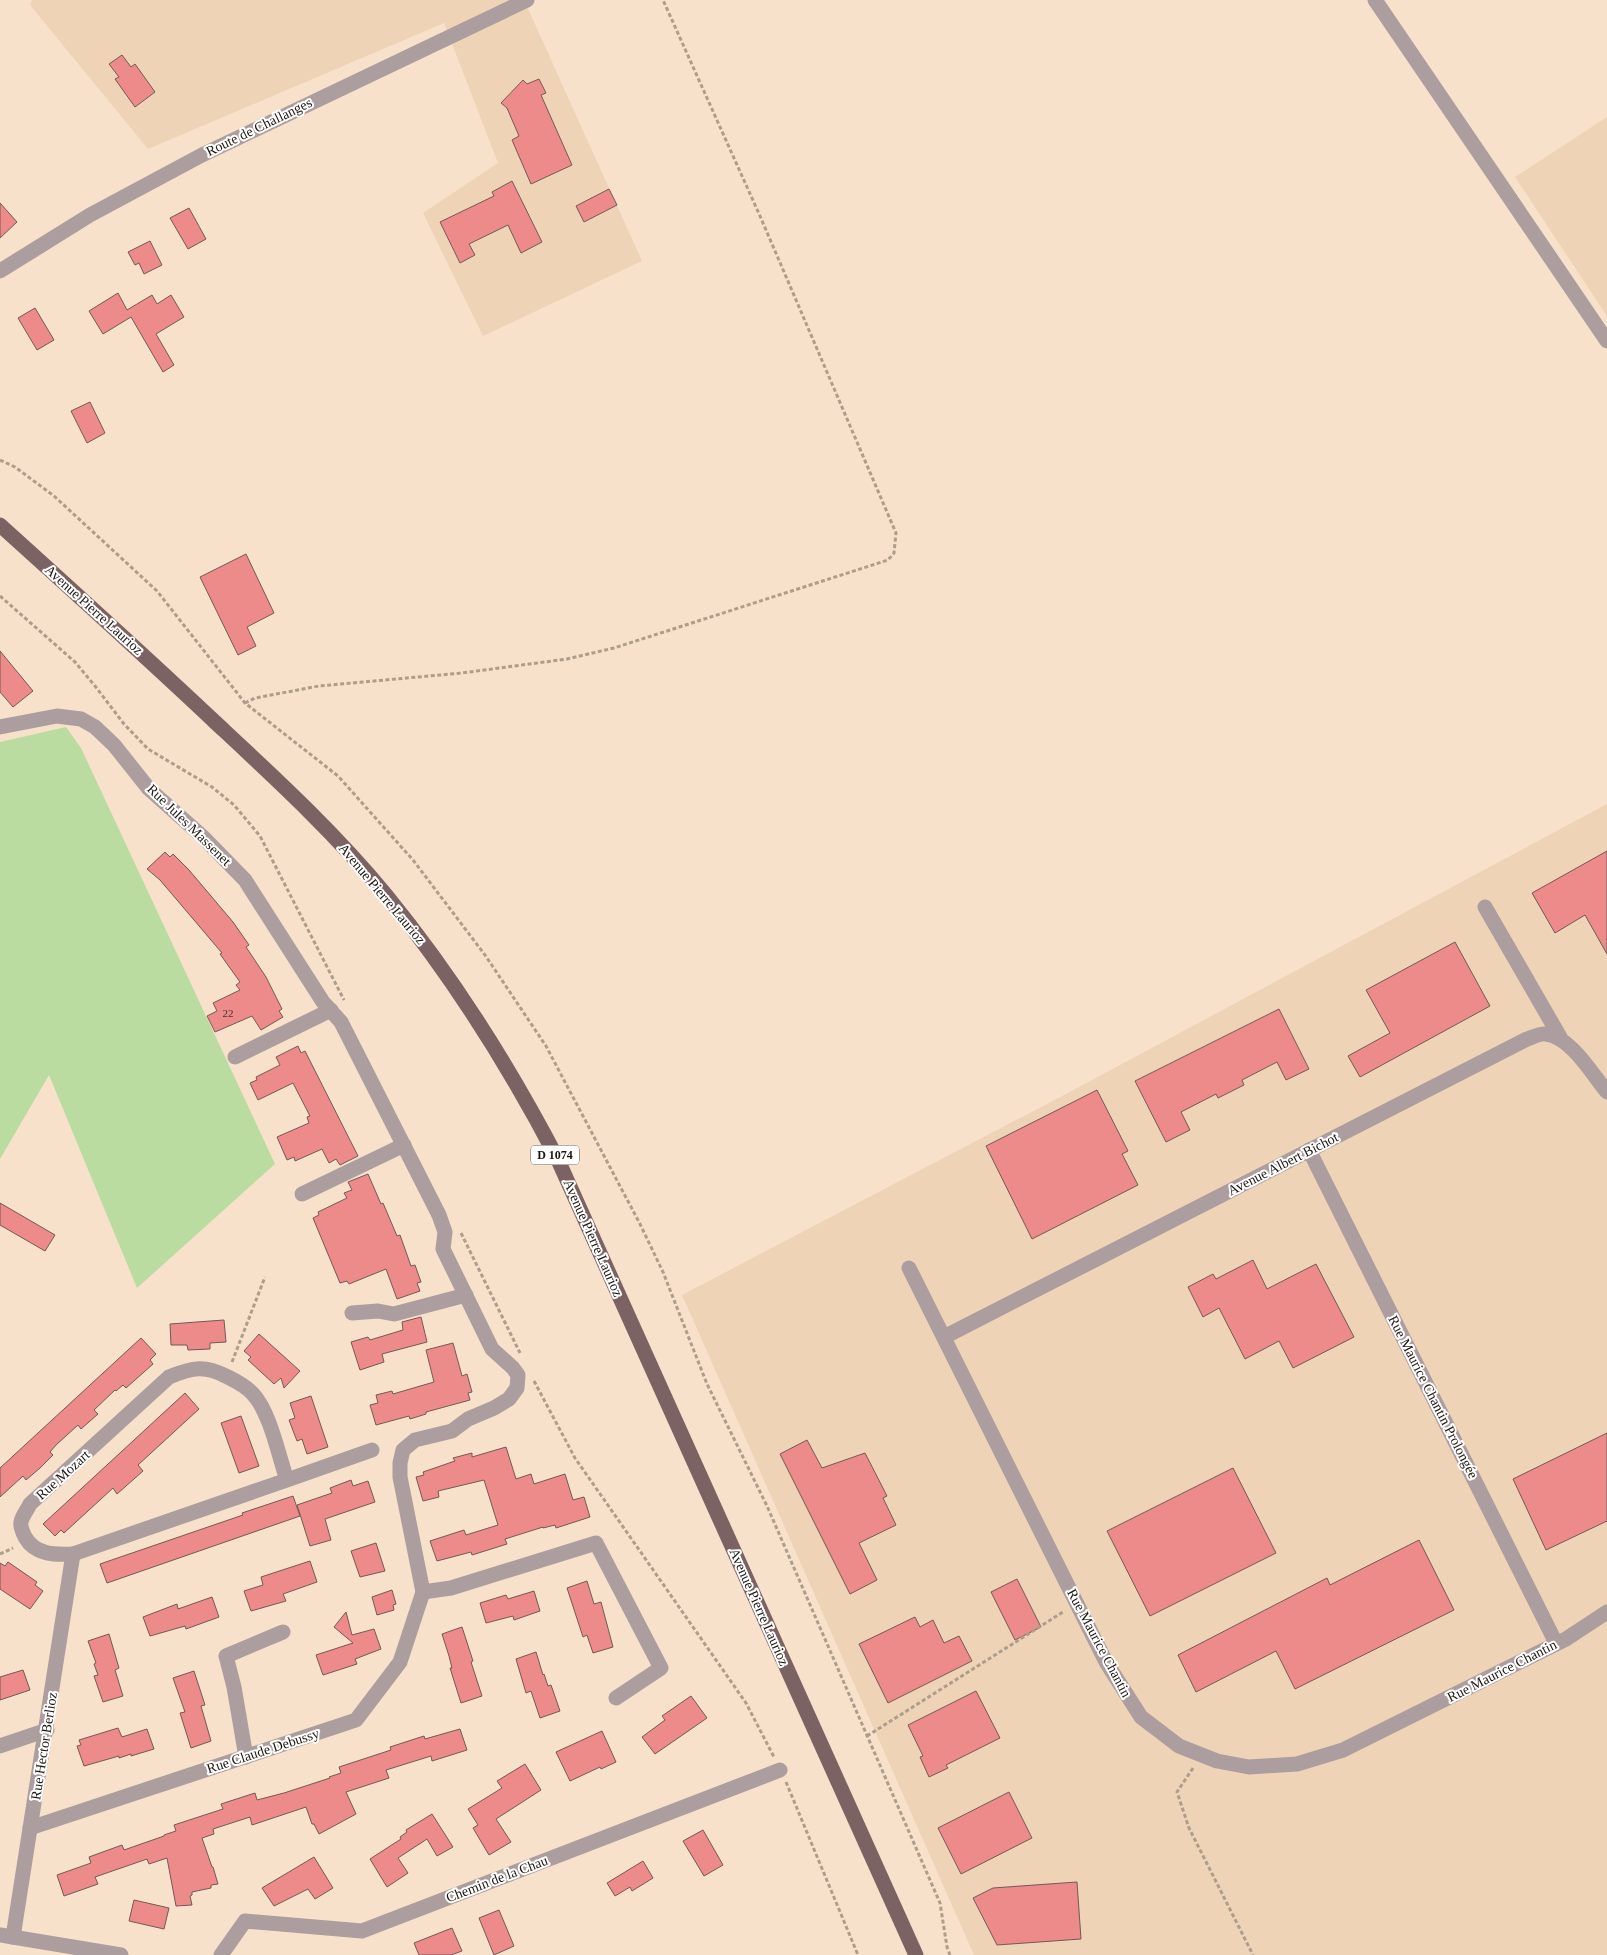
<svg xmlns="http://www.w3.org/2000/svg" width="1607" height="1955" font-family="Georgia,serif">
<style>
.built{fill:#eed3b7}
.green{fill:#bbdca0}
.building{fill:#ec8b89;stroke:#755857}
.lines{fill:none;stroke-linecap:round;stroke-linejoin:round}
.path{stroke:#ae9d8b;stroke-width:3;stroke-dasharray:4 2.5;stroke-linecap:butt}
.minor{stroke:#ac9d9e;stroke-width:15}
.major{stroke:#7b6263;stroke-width:15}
.labels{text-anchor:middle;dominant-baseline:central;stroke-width:4;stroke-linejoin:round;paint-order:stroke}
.number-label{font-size:11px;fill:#50322c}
.shield{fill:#fff;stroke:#605b56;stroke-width:1}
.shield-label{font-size:12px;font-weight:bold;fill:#1c150d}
.street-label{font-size:14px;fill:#1c150d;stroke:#fff}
</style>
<rect width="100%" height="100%" fill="#f7e1ca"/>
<g class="built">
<path d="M32,0H524L642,261L483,336L423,213L498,163L444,23L148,149L30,5Z"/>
<path d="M1607,117V316L1515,177Z"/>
<path d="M1607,804V1955H974L682,1295L1064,1095Z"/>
</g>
<path class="green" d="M66,727L81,748L275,1164L137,1288L49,1075L0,1159V742Z"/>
<g class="building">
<path d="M122,55L131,67L135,64L155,92L135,107L115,79L119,77L109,64Z"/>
<path d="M539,79L546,93L541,95L572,165L531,184L512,140L519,136L507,108L501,103L523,80L527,84Z"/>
<path d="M512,181L542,242L521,253L508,225L469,244L475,255L460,263L440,222L494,196L492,192Z"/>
<path d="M609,189L617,205L584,222L576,206Z"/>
<path d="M0,203L17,222L0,238Z"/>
<path d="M189,208L206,239L188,249L170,218Z"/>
<path d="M150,241L162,265L144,274L139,263L135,265L128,252Z"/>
<path d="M118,293L127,310L152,295L157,304L171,295L184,317L156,334L174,365L163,372L131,317L103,334L89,311Z"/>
<path d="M35,308L54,340L37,350L18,318Z"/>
<path d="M90,402L105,433L87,443L71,411Z"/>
<path d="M246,554L274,613L247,627L256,646L238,655L200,577Z"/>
<path d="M0,651L33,691L13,707L0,692Z"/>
<path d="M1607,851V954L1585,915L1555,933L1532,893Z"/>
<path d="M165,852L170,857L173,854L189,870L233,922L249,945L246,947L266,977L282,1009L279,1011L283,1017L261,1030L252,1016L215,1032L207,1016L217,1011L213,1003L240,990L236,985L240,982L220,954L222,953L160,880L147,869Z"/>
<path d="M1455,942L1490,1006L1360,1077L1348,1056L1390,1033L1366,990Z"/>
<path d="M1279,1009L1309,1069L1286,1080L1277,1062L1242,1080L1244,1085L1218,1098L1216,1094L1181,1112L1190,1130L1166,1142L1135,1081Z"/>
<path d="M298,1046L301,1053L305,1051L358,1156L340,1165L336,1159L329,1163L322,1149L295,1161L294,1157L287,1160L277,1137L309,1123L307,1117L310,1116L293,1083L258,1100L250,1083L257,1080L256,1077L280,1065L276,1057Z"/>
<path d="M1097,1090L1128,1151L1122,1154L1138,1185L1032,1239L986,1146Z"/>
<path d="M368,1174L381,1204L383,1203L397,1236L400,1235L411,1266L415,1265L421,1282L417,1283L420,1291L397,1299L386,1269L349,1284L347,1281L340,1283L313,1218L319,1215L318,1212L347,1198L344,1193L352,1190L348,1182Z"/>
<path d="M0,1203L55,1235L45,1251L0,1225Z"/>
<path d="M1253,1260L1267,1289L1316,1264L1354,1337L1293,1368L1279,1341L1245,1359L1219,1308L1203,1317L1188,1287L1213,1274L1216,1279Z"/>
<path d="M421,1317L427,1342L382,1354L384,1362L360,1370L351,1342L368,1337L370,1340L403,1330L402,1322Z"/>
<path d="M224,1320L226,1342L210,1343V1349L188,1350L187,1345H171L170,1324Z"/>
<path d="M259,1334L300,1371L284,1388L281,1378L274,1384L248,1360L251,1357L244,1351Z"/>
<path d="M141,1338L156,1354L150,1360L153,1364L126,1388L123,1385L116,1391L115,1390L94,1410L98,1414L81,1429L78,1425L56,1445L50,1452L53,1455L40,1468L26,1480L23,1476L0,1497V1468Z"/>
<path d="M453,1343L462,1376L467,1374L472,1392L468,1393L470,1400L426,1412V1414L410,1419L409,1416L376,1425L370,1405L378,1403L376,1395L392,1391L393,1394L434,1382L426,1350Z"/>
<path d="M185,1393L199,1409L138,1465L143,1471L117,1494L113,1488L64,1533L61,1530L55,1536L43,1524Z"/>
<path d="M311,1396L328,1447L307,1454L302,1439L297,1441L289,1420L295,1418L290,1403Z"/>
<path d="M241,1416L259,1466L239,1473L221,1423Z"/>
<path d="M1607,1433V1521L1546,1550L1513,1479Z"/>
<path d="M807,1440L822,1468L865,1453L887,1496L883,1498L896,1525L859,1543L877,1580L850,1594L780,1454Z"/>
<path d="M506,1447L516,1479L531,1474L534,1484L565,1474L573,1500L584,1497L590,1517L556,1528L555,1525L543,1528V1527L505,1539L507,1544L472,1555L471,1552L437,1561L430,1541L464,1530L466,1535L498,1525L484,1480L438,1491L439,1497L423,1501L416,1477L424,1475L423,1472L455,1461L453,1458L472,1453V1457Z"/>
<path d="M1233,1468L1276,1553L1150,1616L1107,1531Z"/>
<path d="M351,1480L353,1486L368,1481L375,1502L325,1519L331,1540L310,1546L297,1505L332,1493L330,1488Z"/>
<path d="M293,1496L300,1516L107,1583L100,1564L243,1515L242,1513Z"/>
<path d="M1419,1540L1454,1610L1295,1689L1276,1651L1196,1692L1178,1655L1327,1578L1330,1585Z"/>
<path d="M376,1543L385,1571L360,1577L351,1551Z"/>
<path d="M310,1561L317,1582L283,1594L286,1601L251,1611L244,1591L263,1585L261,1577Z"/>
<path d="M8,1562L37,1582L35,1585L43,1591L30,1609L0,1589V1563L5,1566Z"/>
<path d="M1017,1579L1041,1627L1015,1640L991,1592Z"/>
<path d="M587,1581L594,1604L601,1602L613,1647L593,1653L587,1635L583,1637L567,1588Z"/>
<path d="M392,1590L396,1604L393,1605L394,1610L377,1615L372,1597Z"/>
<path d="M534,1591L540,1611L514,1620L513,1616L486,1623L480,1603L506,1595L508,1599Z"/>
<path d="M212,1597L219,1617L186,1629L185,1626L150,1636L143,1617L177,1604L178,1609Z"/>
<path d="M346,1612L352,1635L374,1629L381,1649L355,1659L357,1664L323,1675L316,1655L353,1643L334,1627Z"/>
<path d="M915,1617L920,1627L933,1620L944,1643L959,1636L972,1661L888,1703L859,1644Z"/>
<path d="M462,1627L473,1661L471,1662L482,1696L461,1703L450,1668H452L449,1656L442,1634Z"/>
<path d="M109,1634L119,1668L115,1670L123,1696L103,1702L94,1676L98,1675L94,1664L96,1663L88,1641Z"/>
<path d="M536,1652L543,1675L544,1674L548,1686L551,1685L560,1711L540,1718L531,1691L526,1693L516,1659Z"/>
<path d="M23,1670L30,1690L0,1700V1677Z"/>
<path d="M194,1671L205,1705L201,1706L211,1741L191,1748L180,1713L185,1712L173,1678Z"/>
<path d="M976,1691L1000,1738L946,1765L948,1768L929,1777L920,1757L923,1756L908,1725Z"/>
<path d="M691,1696L707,1718L655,1754L642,1737L665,1720L662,1716Z"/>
<path d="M118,1728L122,1737L147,1729L154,1749L131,1756V1754L119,1758V1756L84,1766L77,1746L81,1745L79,1740Z"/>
<path d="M460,1729L467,1750L432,1761L431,1756L386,1770L389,1778L346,1792L356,1814L319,1834L314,1824H312L306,1807L252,1825L250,1817L213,1829L214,1834L202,1838L212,1867H213L218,1884L211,1885V1888L192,1892V1895L190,1896L192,1905L176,1906L167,1858L149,1864L147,1859L95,1877L98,1884L64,1896L57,1875L91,1863L89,1857L122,1845L124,1850L164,1836V1835L176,1831L174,1825L223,1809L221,1804L255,1793L257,1800L284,1793L330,1778L329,1777L341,1773L339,1767L391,1750L390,1747L424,1736L425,1739Z"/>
<path d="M602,1731L616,1762L601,1769L600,1767L570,1781L556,1752Z"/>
<path d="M525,1764L541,1790L496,1819L511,1842L489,1855L473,1828L478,1825L468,1809L502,1788L497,1781Z"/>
<path d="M1009,1792L1032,1838L961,1874L938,1828Z"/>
<path d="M432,1814L453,1847L437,1856L427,1839L398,1858L408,1873L387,1887L370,1859L401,1839L400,1837L407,1832L406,1830Z"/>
<path d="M703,1830L723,1865L704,1876L683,1841Z"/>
<path d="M314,1857L333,1888L315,1899L308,1889L274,1906L262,1888Z"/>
<path d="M643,1861L653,1878L632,1891L630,1887L615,1896L607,1883Z"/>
<path d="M1077,1882L1081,1939L997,1945L973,1898L993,1888Z"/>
<path d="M134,1900L169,1908L164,1929L129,1921Z"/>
<path d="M499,1910L514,1946L494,1955L479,1918Z"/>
<path d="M452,1928L462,1951L451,1955H419L414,1943Z"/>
</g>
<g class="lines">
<g class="path">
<path d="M0,460L15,467L54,496L157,591L245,703L338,776L413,860L485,955L546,1046L640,1224L663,1272L707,1384L767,1506L940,1903L947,1947L950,1955"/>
<path d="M0,596L75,662L95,686L124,724L148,749L212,787L234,805L260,836L344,1000"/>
<path d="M245,703L255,698L319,686L462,673L567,659L614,648L888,560L894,553L896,533L760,216L663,0"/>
<path d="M461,1233L520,1353"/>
<path d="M232,1362L265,1277"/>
<path d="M534,1381L575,1458L746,1703L774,1757"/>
<path d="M0,1554L13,1548"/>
<path d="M867,1736L1063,1612"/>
<path d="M1193,1768L1177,1792L1189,1828L1253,1955"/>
<path d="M786,1782L858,1955"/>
</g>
<g class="minor">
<path d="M1375,0L1607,341"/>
<path d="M0,271L90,215L202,155L527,0"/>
<path d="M0,727L57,716L81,719L95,727L114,745L149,789L202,836L245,880L323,1002L341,1022L439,1215L445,1232L443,1249L492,1349L513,1368L518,1375L517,1388L509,1399L494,1408L468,1419L452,1431L415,1440L403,1450L400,1463V1477L423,1592L400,1662L356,1720L30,1828"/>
<path d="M1485,907L1560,1037"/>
<path d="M235,1057L331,1010"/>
<path d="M1309,1150L1556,1643"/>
<path d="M302,1194L404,1145"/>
<path d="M909,1268L1106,1662L1141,1717L1179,1746L1217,1761L1249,1767L1297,1764L1343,1750L1566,1639L1607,1612"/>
<path d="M352,1313L378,1311L394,1314L466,1295"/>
<path d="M944,1337L1527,1039C1533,1037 1540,1033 1546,1034C1571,1037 1592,1074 1607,1092"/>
<path d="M287,1480L73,1554C55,1555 35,1555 25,1537C23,1533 20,1527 21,1522C22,1516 28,1509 30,1504L169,1377C193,1367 205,1365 228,1377C236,1381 247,1387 253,1394C270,1412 279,1457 287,1480L372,1450"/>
<path d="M423,1592L451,1588L596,1543L661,1668L616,1698"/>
<path d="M0,1746L47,1730"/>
<path d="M246,1757L234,1687L226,1656L283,1632"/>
<path d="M0,1935L121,1955"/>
<path d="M13,1937L73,1554"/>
<path d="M221,1955L245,1921L362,1931L780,1770"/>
</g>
<path class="major" d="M0,525C72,590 144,655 215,722C274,777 334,832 386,895C453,977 509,1066 558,1160L916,1955"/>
</g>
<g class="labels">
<g class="number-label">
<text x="228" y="1013">22</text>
</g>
<rect class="shield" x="531" y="1145.5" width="48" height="19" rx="4"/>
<g class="shield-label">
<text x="555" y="1155">D 1074</text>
</g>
<g class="street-label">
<text transform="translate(259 127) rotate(-26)">Route de Challanges</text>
<text transform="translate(94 610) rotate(42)">Avenue Pierre Laurioz</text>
<text transform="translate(189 825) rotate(44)">Rue Jules Massenet</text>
<text transform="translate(382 894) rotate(50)">Avenue Pierre Laurioz</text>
<text transform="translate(1283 1164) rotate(-27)">Avenue Albert Bichot</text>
<text transform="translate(593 1238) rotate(66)">Avenue Pierre Laurioz</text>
<text transform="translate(1433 1397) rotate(63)">Rue Maurice Chantin Prolongée</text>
<text transform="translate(63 1475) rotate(-42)">Rue Mozart</text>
<text transform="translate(759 1607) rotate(66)">Avenue Pierre Laurioz</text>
<text transform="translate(1099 1643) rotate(62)">Rue Maurice Chantin</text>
<text transform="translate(1502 1671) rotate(-27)">Rue Maurice Chantin</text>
<text transform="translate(44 1746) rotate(-81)">Rue Hector Berlioz</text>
<text transform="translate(263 1751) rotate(-18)">Rue Claude Debussy</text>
<text transform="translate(497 1879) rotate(-21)">Chemin de la Chau</text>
</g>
</g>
</svg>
